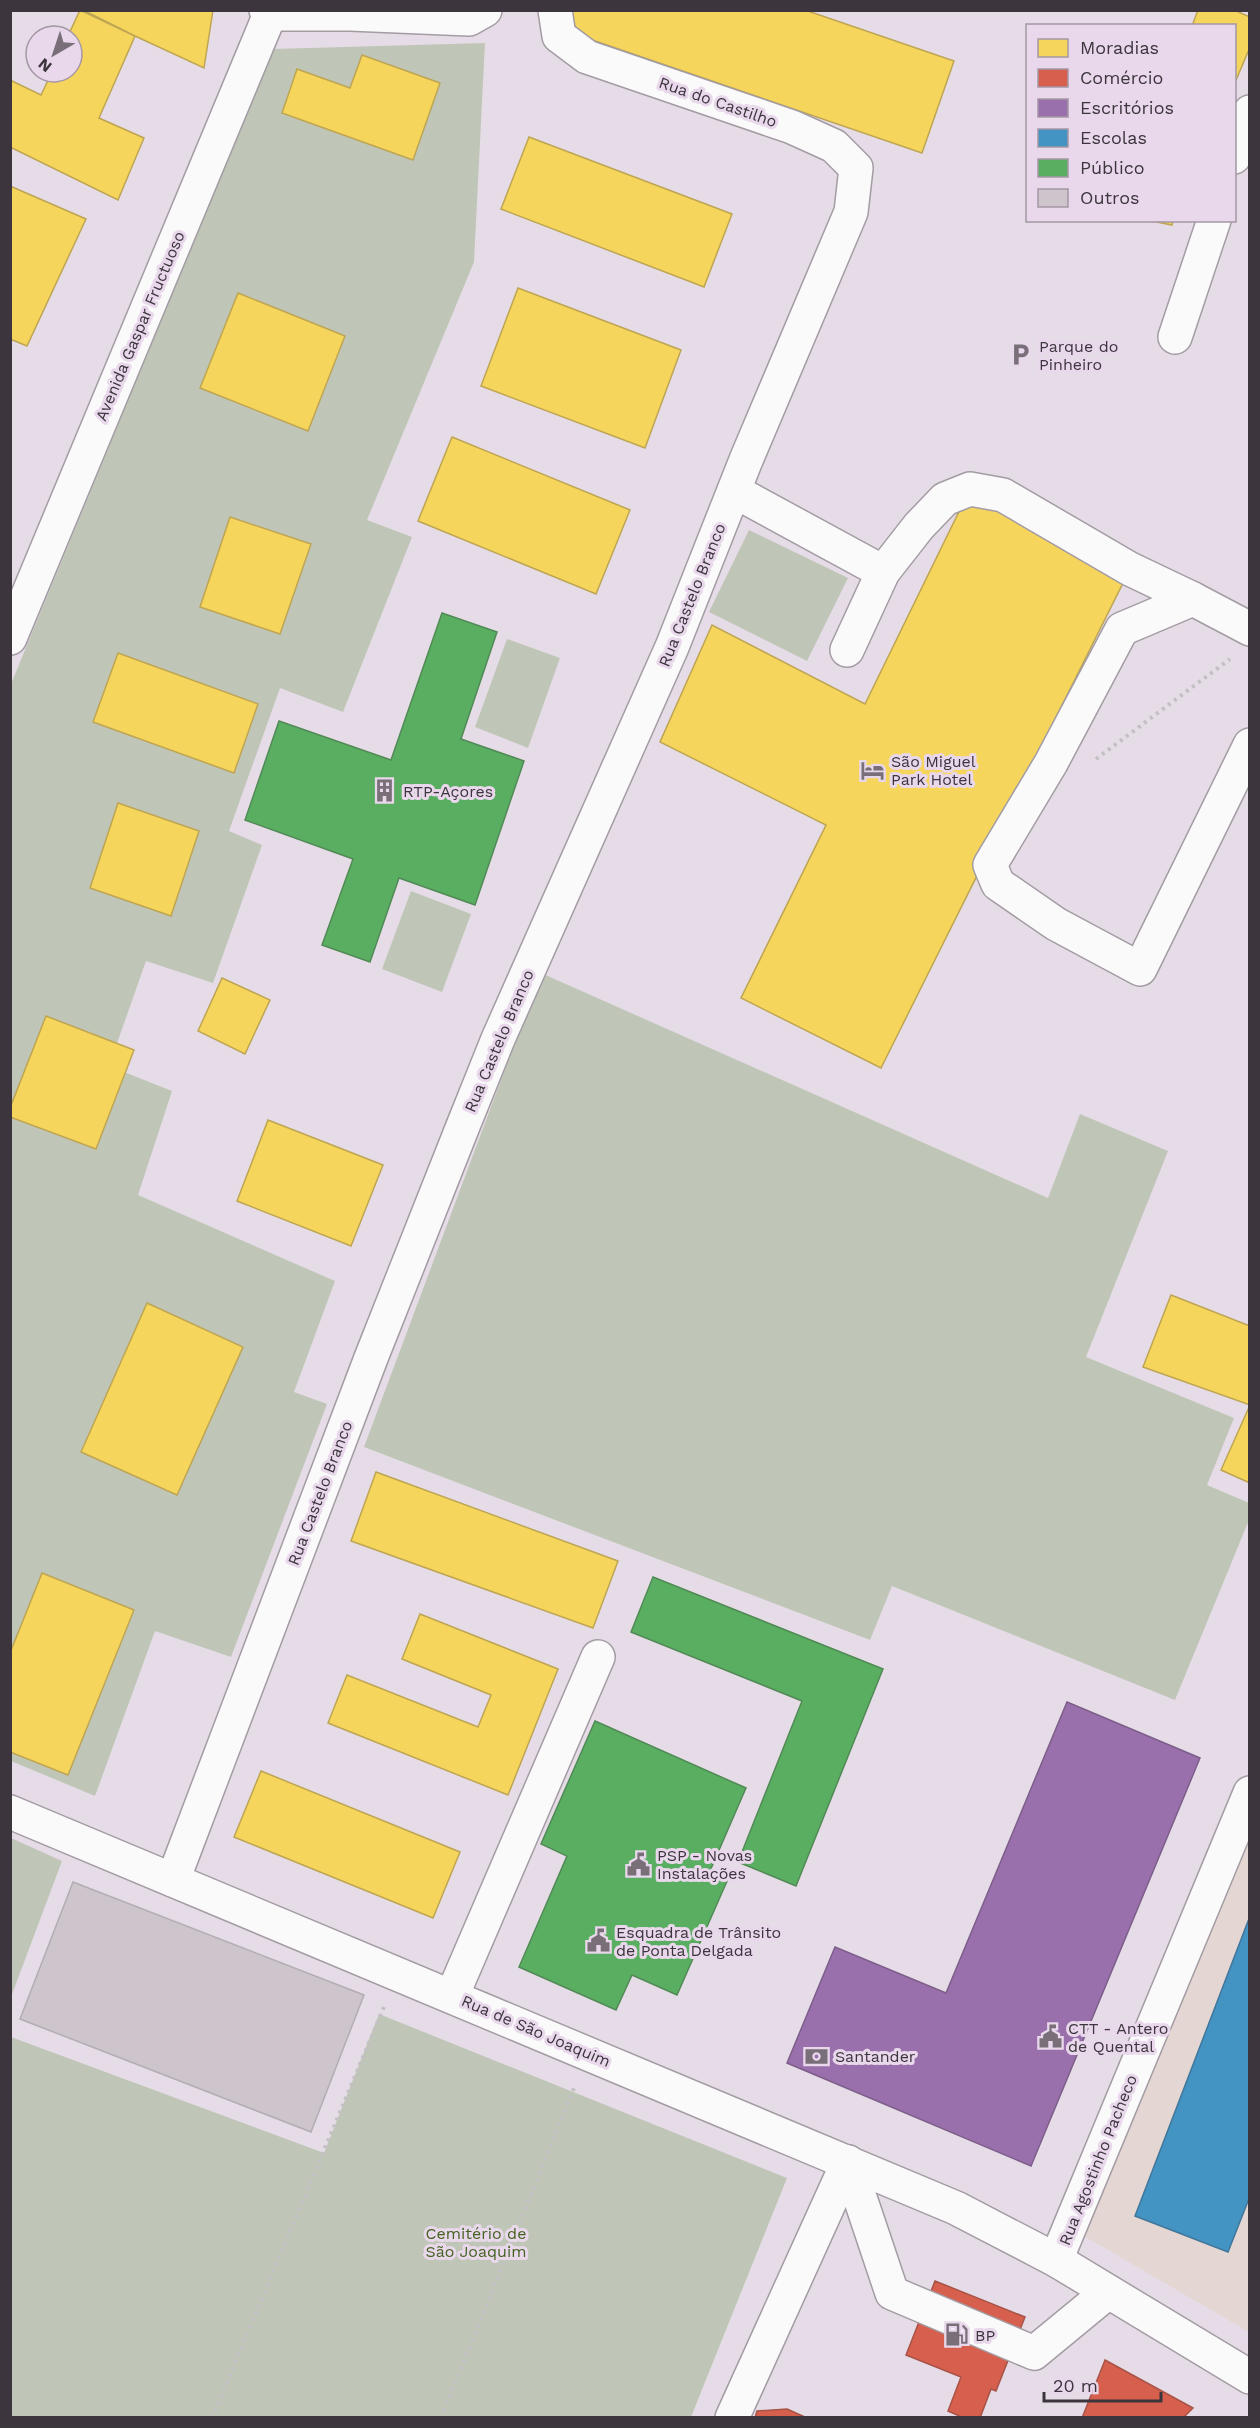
<svg xmlns="http://www.w3.org/2000/svg" width="1260" height="2428" font-family="'Work Sans',sans-serif">
<style>
.education{fill:#e4d6d2}
.green{fill:#c0c6b7}
.homes{fill:#f6d55c;stroke:#bea553;stroke-width:1.5}
.shops{fill:#d6604d;stroke:#a85348;stroke-width:1.5}
.offices{fill:#9970ab;stroke:#7d5e8a;stroke-width:1.5}
.schools{fill:#4393c3;stroke:#41779b;stroke-width:1.5}
.public{fill:#5aae61;stroke:#518a56;stroke-width:1.5}
.building{fill:#cdc4cc;stroke:#b4acb3;stroke-width:1.5}
.lines{fill:none;stroke-linecap:round;stroke-linejoin:round}
.minor-casing{stroke:#a39ca3;stroke-width:36}
.major-casing{stroke:#a39ca3;stroke-width:36}
.path{stroke:#c3c0c3;stroke-width:4;stroke-dasharray:3 4.5;stroke-linecap:butt}
.minor{stroke:#fbfafb;stroke-width:33}
.major{stroke:#fbfafb;stroke-width:33}
.labels{text-anchor:middle;dominant-baseline:central;stroke-width:6;stroke-linejoin:round;paint-order:stroke}
.street-label{font-size:16px;fill:#3c353d;stroke:#e9d8eb}
.poi-label{font-size:16px;fill:#3c353d;stroke:#e9d8eb;text-anchor:start}
.park-label{font-size:16px;fill:#446221;stroke:#e9d8eb}
</style>
<rect width="100%" height="100%" fill="#e6dce7"/>
<path class="education" d="M1249,1839V2332L1084,2236Z"/>
<g class="green">
<path d="M485,43L474,262L367,520L412,537L343,712L280,688L229,831L262,845L213,983L146,961L109,1066L172,1091L138,1195L335,1281L294,1392L327,1404L231,1657L155,1631L95,1796L11,1761V684L273,49Z"/>
<path d="M749,530L848,578L807,661L709,612Z"/>
<path d="M507,639L560,658L528,748L475,727Z"/>
<path d="M411,891L471,914L442,992L382,969Z"/>
<path d="M541,973L1048,1198L1080,1114L1168,1151L1086,1357L1234,1418L1207,1485L1249,1503V1520L1175,1700L892,1586L870,1640L364,1447Z"/>
<path d="M11,1838L62,1861L11,1997Z"/>
<path d="M379,2014L787,2178L691,2417H11V2037L324,2153Z"/>
</g>
<g class="homes">
<path d="M80,10L135,36L99,118L144,138L118,200L10,147V80L41,95L52,72H72V36H68Z"/>
<path d="M83,10H213L204,68L135,36Z"/>
<path d="M570,10H805L954,61L922,153L563,30Z"/>
<path d="M1198,10H1234L1250,17V47L1234,85V26H1192Z"/>
<path d="M362,55L440,83L413,160L282,113L297,69L350,88Z"/>
<path d="M529,137L732,214L704,287L501,209Z"/>
<path d="M10,186L86,219L27,346L10,339Z"/>
<path d="M1147,220H1173L1172,225Z"/>
<path d="M518,288L681,350L645,448L481,386Z"/>
<path d="M238,293L345,336L308,431L200,388Z"/>
<path d="M452,437L630,510L596,594L418,521Z"/>
<path d="M970,489L1130,569L881,1068L741,998L826,825L660,742L712,625L865,704Z"/>
<path d="M230,517L311,544L280,634L200,607Z"/>
<path d="M118,653L258,704L234,773L93,722Z"/>
<path d="M118,803L199,831L171,916L90,888Z"/>
<path d="M222,978L270,1000L245,1054L198,1031Z"/>
<path d="M46,1016L134,1050L96,1149L10,1117V1108Z"/>
<path d="M268,1120L383,1165L351,1246L237,1201Z"/>
<path d="M1171,1295L1250,1326V1405L1143,1367Z"/>
<path d="M147,1303L243,1347L177,1495L81,1452Z"/>
<path d="M1250,1405V1483L1221,1470Z"/>
<path d="M376,1472L618,1561L593,1628L351,1541Z"/>
<path d="M42,1573L134,1610L68,1775L10,1752V1653Z"/>
<path d="M420,1614L558,1669L508,1795L328,1723L347,1675L478,1727L491,1695L402,1659Z"/>
<path d="M261,1771L460,1852L433,1918L234,1837Z"/>
</g>
<g class="shops">
<path d="M935,2281L1025,2317L996,2391L991,2389L980,2418H964L948,2411L961,2377L906,2355Z"/>
<path d="M1105,2360L1193,2408L1183,2418H1082Z"/>
<path d="M787,2409L807,2418H755L757,2411Z"/>
</g>
<path class="offices" d="M1067,1702L1200,1758L1031,2166L787,2063L835,1947L946,1993Z"/>
<path class="schools" d="M1250,1916V2196L1228,2252L1135,2216Z"/>
<g class="public">
<path d="M442,613L497,632L461,739L524,761L475,905L399,878L370,962L322,945L353,859L245,820L279,721L391,760Z"/>
<path d="M653,1577L883,1669L796,1886L738,1862L802,1701L631,1632Z"/>
<path d="M595,1721L746,1788L710,1871L728,1879L677,1995L632,1975L616,2010L519,1967L567,1856L541,1844Z"/>
</g>
<path class="building" d="M73,1882L364,1995L311,2132L20,2019Z"/>
<g class="lines">
<defs>
<g id="minor">
<path d="M266,10L270,14H350L469,19L485,10"/>
<path d="M1234,157L1250,112"/>
<path d="M1175,337L1214,220"/>
<path d="M734,491L883,572"/>
<path d="M1193,599L1122,629L1051,763L990,865L998,884L1056,924L1140,969L1250,745"/>
<path d="M10,638L270,14"/>
<path d="M847,650L883,572L919,526L945,499L970,489L1003,495L1130,569L1193,599L1250,629"/>
<path d="M173,1880L371,1358L463,1126L498,1039L672,647L746,460L851,212L856,168L834,146L792,127L587,57L559,36L555,10"/>
<path d="M452,1996L598,1657"/>
<path d="M848,2162L892,2293L1034,2353L1108,2292"/>
<path d="M1056,2260L1250,1793"/>
<path d="M732,2418L848,2162"/>
</g>
<path id="major" d="M10,1812L956,2208L1056,2260L1250,2377"/>
</defs>
<use href="#minor" class="minor-casing"/>
<use href="#major" class="major-casing"/>
<g class="path">
<path d="M1096,759L1230,659"/>
<path d="M212,2418L384,2007"/>
<path d="M441,2418L574,2088"/>
</g>
<use href="#minor" class="minor"/>
<use href="#major" class="major"/>
</g>
<defs>
<symbol id="parking-bare" viewBox="-9 -9 18 18"><path d="M-3.5-5.5H1a3.5 3.5 0 0 1 0 7H-1V5.5H-3.5ZM-1-3.4V-.6H.8a1.4 1.4 0 0 0 0-2.8Z" fill="#786f78" stroke="#e9d8eb" stroke-width="2.5" paint-order="stroke"/></symbol>
<symbol id="hotel-bare" viewBox="-9 -9 18 18"><path d="M-6-4.5h1.5V1H6V5H4.5V3h-9V5H-6ZM-4 0a1.8 1.8 0 1 1 3.6 0ZM.5 0V-2.5h3Q6-2.5 6 0Z" fill="#786f78" stroke="#e9d8eb" stroke-width="2.5" paint-order="stroke"/></symbol>
<symbol id="building-bare" viewBox="-9 -9 18 18"><path d="M-4-6H4V6H1V3H-1V6H-4ZM-2.5-4.3h1.7v1.8h-1.7ZM.8-4.3h1.7v1.8H.8ZM-2.5-1h1.7V.8h-1.7ZM.8-1h1.7V.8H.8Z" fill="#786f78" stroke="#e9d8eb" stroke-width="2.5" paint-order="stroke"/></symbol>
<symbol id="civic-bare" viewBox="-9 -9 18 18"><path d="M-.6-6.5H3V-4.5H.6V-3L4-1V1h2V6H-6V1h2V-1L-.6-3ZM-1.2 2.5V6h2.4V2.5Z" fill="#786f78" stroke="#e9d8eb" stroke-width="2.5" paint-order="stroke"/></symbol>
<symbol id="bank-bare" viewBox="-9 -9 18 18"><path d="M-6-4H6V4H-6ZM0-2.3a2.3 2.3 0 1 0 0 4.6a2.3 2.3 0 1 0 0-4.6Z" fill="#786f78" stroke="#e9d8eb" stroke-width="2.5" paint-order="stroke"/></symbol>
<symbol id="fuel-bare" viewBox="-9 -9 18 18"><path d="M-5.5-6h7V0h2V4h1.3V-2.5L3-4.5l.8-.8L6-3V5H2.5V1h-1V6h-7ZM-4.2-4.7v3.2H.2V-4.7Z" fill="#786f78" stroke="#e9d8eb" stroke-width="2.5" paint-order="stroke"/></symbol>
</defs>
<g fill-rule="evenodd">
<use href="#parking-bare" x="1004" y="338" width="33" height="33"/>
<use href="#hotel-bare" x="856" y="754" width="33" height="33"/>
<use href="#building-bare" x="368" y="774" width="33" height="33"/>
<use href="#civic-bare" x="622" y="1848" width="33" height="33"/>
<use href="#civic-bare" x="582" y="1924" width="33" height="33"/>
<use href="#civic-bare" x="1034" y="2020" width="33" height="33"/>
<use href="#bank-bare" x="800" y="2040" width="33" height="33"/>
<use href="#fuel-bare" x="940" y="2318" width="33" height="33"/>
</g>
<g class="labels">
<g class="street-label">
<text transform="translate(718 102) rotate(19)">Rua do Castilho</text>
<text transform="translate(140 326) rotate(-67)">Avenida Gaspar Fructuoso</text>
<text transform="translate(692 595) rotate(-68)">Rua Castelo Branco</text>
<text transform="translate(499 1041) rotate(-67)">Rua Castelo Branco</text>
<text transform="translate(320 1493) rotate(-69)">Rua Castelo Branco</text>
<text transform="translate(536 2031) rotate(23)">Rua de São Joaquim</text>
<text transform="translate(1098 2160) rotate(-68)">Rua Agostinho Pacheco</text>
</g>
<g class="poi-label">
<text x="1039" y="346">Parque do<tspan x="1039" dy="18">Pinheiro</tspan></text>
<text x="891" y="761">São Miguel<tspan x="891" dy="18">Park Hotel</tspan></text>
<text x="403" y="791">RTP-Açores</text>
<text x="657" y="1855">PSP - Novas<tspan x="657" dy="18">Instalações</tspan></text>
<text x="616" y="1932">Esquadra de Trânsito<tspan x="616" dy="18">de Ponta Delgada</tspan></text>
<text x="1068" y="2028">CTT - Antero<tspan x="1068" dy="18">de Quental</tspan></text>
<text x="835" y="2056">Santander</text>
<text x="975" y="2335">BP</text>
</g>
<g class="park-label">
<text x="476" y="2233">Cemitério de<tspan x="476" dy="18">São Joaquim</tspan></text>
</g>
</g>
<rect width="1260" height="2428" fill="none" stroke="#3c353d" stroke-width="24"/>
<rect x="1026" y="24" width="210" height="198" fill="#e9d8eb" stroke="#a497a5" stroke-width="1.5"/>
<rect x="1038" y="39" width="30" height="18" fill="#f6d55c" stroke="#a497a5" stroke-width="1.5"/>
<text x="1080" y="54" font-size="18" fill="#3c353d">Moradias</text>
<rect x="1038" y="69" width="30" height="18" fill="#d6604d" stroke="#a497a5" stroke-width="1.5"/>
<text x="1080" y="84" font-size="18" fill="#3c353d">Comércio</text>
<rect x="1038" y="99" width="30" height="18" fill="#9970ab" stroke="#a497a5" stroke-width="1.5"/>
<text x="1080" y="114" font-size="18" fill="#3c353d">Escritórios</text>
<rect x="1038" y="129" width="30" height="18" fill="#4393c3" stroke="#a497a5" stroke-width="1.5"/>
<text x="1080" y="144" font-size="18" fill="#3c353d">Escolas</text>
<rect x="1038" y="159" width="30" height="18" fill="#5aae61" stroke="#a497a5" stroke-width="1.5"/>
<text x="1080" y="174" font-size="18" fill="#3c353d">Público</text>
<rect x="1038" y="189" width="30" height="18" fill="#cdc4cc" stroke="#a497a5" stroke-width="1.5"/>
<text x="1080" y="204" font-size="18" fill="#3c353d">Outros</text>
<g transform="translate(54 54) rotate(219)"><circle r="28" fill="#e9d8eb" stroke="#a497a5" stroke-width="1.5"/>
<path d="M0-4.5L10 22L0 15L-10 22Z" fill="#786f78"/>
<text y="-9" font-size="16" font-weight="bold" text-anchor="middle" fill="#3c353d">N</text>
</g>
<path d="M1044 2392v9h117v-9" fill="none" stroke="#3c353d" stroke-width="3"/>
<text x="1053" y="2392" font-size="18" fill="#3c353d" stroke="#e9d8eb" stroke-width="4.5" paint-order="stroke">20 m</text>
</svg>
